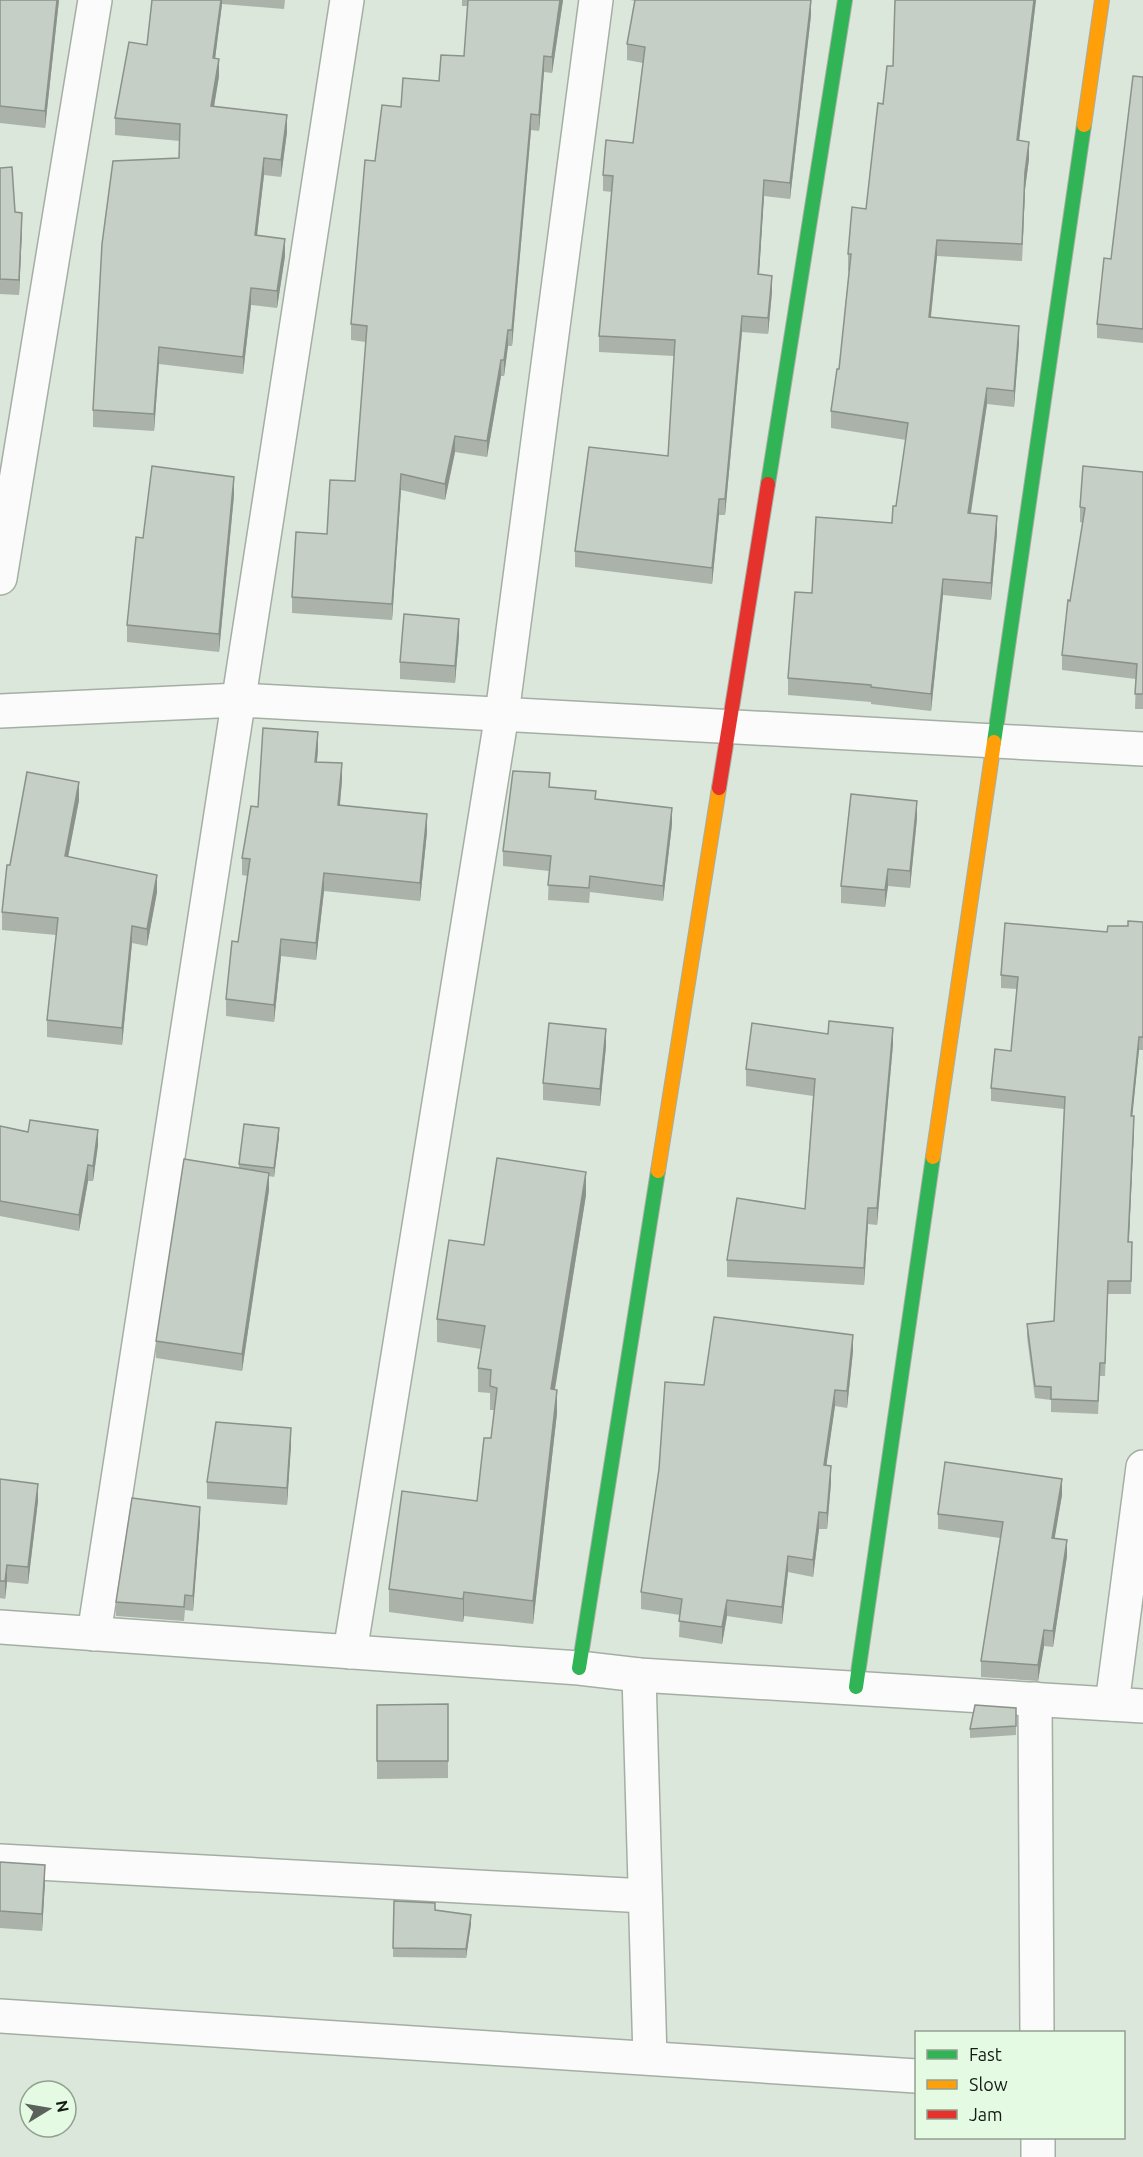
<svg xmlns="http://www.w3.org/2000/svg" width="1143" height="2157" font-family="Ubuntu,sans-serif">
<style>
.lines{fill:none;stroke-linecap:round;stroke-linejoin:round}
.street-casing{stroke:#a5aea5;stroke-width:36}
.fast-casing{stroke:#a5aea5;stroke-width:16}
.slow-casing{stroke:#a5aea5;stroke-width:16}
.jam-casing{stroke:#a5aea5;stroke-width:16}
.street{stroke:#fafbfa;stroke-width:33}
.fast{stroke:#30b455;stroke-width:14}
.slow{stroke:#ff9f0a;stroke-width:14}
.jam{stroke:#e5322d;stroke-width:14}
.wall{fill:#aab2aa}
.shaded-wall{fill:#8b918b}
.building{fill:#c6cfc6;stroke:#8b918b;stroke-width:1.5}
</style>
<rect width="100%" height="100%" fill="#dbe7db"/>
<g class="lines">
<defs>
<g id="street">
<path d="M0,578L95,0"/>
<path d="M0,711L239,700L1143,749"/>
<path d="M0,1627L579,1668L639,1675L1143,1706"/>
<path d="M94,1634L347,0"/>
<path d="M350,1652L502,714L596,0"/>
<path d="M639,1675L650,2058"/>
<path d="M1035,1699L1037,2032"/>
<path d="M1112,1704L1143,1467"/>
<path d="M0,1861L645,1896"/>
<path d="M0,2016L916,2076"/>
<path d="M1038,2138V2157"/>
</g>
<g id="fast">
<path d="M768,484L845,0"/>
<path d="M994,742L1084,125"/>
<path d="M579,1668L658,1171"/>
<path d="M856,1687L933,1157"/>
</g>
<g id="slow">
<path d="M1084,125L1102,0"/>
<path d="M933,1157L994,742"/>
<path d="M658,1171L719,788"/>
</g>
<path id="jam" d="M719,788L768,484"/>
</defs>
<use href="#street" class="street-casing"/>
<use href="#fast" class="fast-casing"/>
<use href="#slow" class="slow-casing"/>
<use href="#jam" class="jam-casing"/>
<use href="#street" class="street"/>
<use href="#fast" class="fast"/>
<use href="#slow" class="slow"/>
<use href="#jam" class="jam"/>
</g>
<g class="wall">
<path d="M0,0H59L45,128L0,123Z"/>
<path d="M152,0H285L284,9L222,4L215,58L219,76L214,107L287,132L281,177L264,175L257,235L285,256L277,308L251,305L243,374L159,364L154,431L93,427V410L179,158L180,141L115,135V118L147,45Z"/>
<path d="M462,0H563L552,73L544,72L539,131L531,130L512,346H508L504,376H501L487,457L455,452L445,500L401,490L392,620L292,613V597L327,534L355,481L366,342L351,340V324L375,161L401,107L439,81L464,56L468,6H462Z"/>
<path d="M630,0H811V15L790,199L764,196L759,274L772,292L768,334L742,332L725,515H719L712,584L575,567V551L668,456L674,356L599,352V336L612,192L603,191V175L633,143L643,63L627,60V44L635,1Z"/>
<path d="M895,0H1036L1019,140L1029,159L1025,189L1022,261L937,256L931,317L1019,343L1014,407L987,404L971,513L997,533L991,600L943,595L931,711L871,704V702L788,695V678L812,593L892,523L896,506L906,440L831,428V411L839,369L849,271H848V254L866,209L883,104L893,66Z"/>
<path d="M1143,77V343L1097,338V324L1111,259Z"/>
<path d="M0,168L15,212L22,228L19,295L0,294Z"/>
<path d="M1143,472V709H1135L1136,679L1062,670V655L1083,523L1080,522V507Z"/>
<path d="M234,495L219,652L127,642V625L143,538Z"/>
<path d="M459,636L455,683L400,679V662Z"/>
<path d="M318,750L317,762L342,780L340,805L427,832L420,901L324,891L316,960L281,956L274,1022L226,1016V999L238,942L247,876L242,875V858L258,807Z"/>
<path d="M550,788L596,800L672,824L663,901L590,892L589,903L548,900L549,871L503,866V851Z"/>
<path d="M79,800L68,857L157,892L147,946L132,943L122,1045L47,1037V1020L56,935L2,930V912L10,865Z"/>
<path d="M917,818L910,888L888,886L885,907L841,903V886Z"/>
<path d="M1143,922V1050H1139L1132,1116L1134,1129L1129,1242H1132L1131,1294H1108L1105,1376H1100L1098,1414L1051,1412V1400L1035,1398L1027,1337V1324L1054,1321L1064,1109L991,1101V1088L1011,1051L1017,989L1001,988V975L1107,932Z"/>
<path d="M893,1044L877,1225L868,1224L864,1285L727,1277V1260L805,1209L813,1096L746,1086V1069Z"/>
<path d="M606,1046L600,1106L543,1100V1083Z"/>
<path d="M0,1126L98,1145L93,1181H88L79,1231L0,1216Z"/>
<path d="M279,1137L274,1177L269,1176V1190L242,1371L156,1358V1341L239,1168V1164Z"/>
<path d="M586,1195L555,1390L557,1413L533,1624L464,1616L463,1622L389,1612V1589L477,1501L491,1438L494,1410H490V1393L478,1392V1368L481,1349L437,1342V1319L484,1245Z"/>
<path d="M853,1351L847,1408L835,1406L826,1466L831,1483L827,1529H819L813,1577L788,1572L782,1624L727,1616L722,1644L679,1637L680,1615L641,1609V1592L659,1469L704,1385Z"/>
<path d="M291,1445L287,1505L207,1499V1482Z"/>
<path d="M0,1479L38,1501L28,1584L7,1582L5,1599L0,1598Z"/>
<path d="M1062,1495L1054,1538L1067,1556L1053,1647L1044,1646L1038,1681L981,1677V1661L1000,1538L938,1529V1514Z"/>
<path d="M200,1522L193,1611L185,1610L184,1621L116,1616V1602Z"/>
<path d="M448,1704V1778L377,1779V1705Z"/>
<path d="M1016,1708V1735L970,1738V1729Z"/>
<path d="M0,1862L45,1882L42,1931L0,1928Z"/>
<path d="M394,1901L471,1924L466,1958L393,1957Z"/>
</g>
<g class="shaded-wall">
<path d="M57,0H59L45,128V111Z"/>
<path d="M221,0H222V4L213,75V58Z"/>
<path d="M560,0H563L552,73V57Z"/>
<path d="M811,0V15L790,199V183Z"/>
<path d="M1034,0H1036L1017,157V140Z"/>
<path d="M544,56V72L539,131V115Z"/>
<path d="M219,59V76L211,124V106Z"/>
<path d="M531,114V130L512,346V330Z"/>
<path d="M287,115V132L281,177V160Z"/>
<path d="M1029,142V159L1025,189L1022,261L1025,172Z"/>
<path d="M264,158V175L255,252V235Z"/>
<path d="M764,180V196L758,290V274Z"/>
<path d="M22,213V228L19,295V280Z"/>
<path d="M285,239V256L277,308V291Z"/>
<path d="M937,240V256L929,333V317Z"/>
<path d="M772,276V292L768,334V318Z"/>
<path d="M251,288V305L243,374V357Z"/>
<path d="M742,316V332L725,515V499Z"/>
<path d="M1019,326V343L1014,407V391Z"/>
<path d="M508,330V346L504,376V360Z"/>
<path d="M159,347V364L154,431V414Z"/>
<path d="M501,360V376L487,457V441Z"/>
<path d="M987,388V404L968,530V513Z"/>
<path d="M455,436V452L445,500V484Z"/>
<path d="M401,474V490L392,620V604Z"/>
<path d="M234,477V495L219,652V634Z"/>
<path d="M719,499V515L712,584V568Z"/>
<path d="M997,516V533L991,600V583Z"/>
<path d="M943,579V595L931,711V694Z"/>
<path d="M459,619V636L455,683V666Z"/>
<path d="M318,732V750L315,779V762Z"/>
<path d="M342,763V780L338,823V805Z"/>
<path d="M79,782V800L65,873V856Z"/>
<path d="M917,801V818L910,888V871Z"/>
<path d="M672,808V824L663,901V886Z"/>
<path d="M427,814V832L420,901V883Z"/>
<path d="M888,869V886L885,907V890Z"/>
<path d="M324,873V891L316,960V943Z"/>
<path d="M157,875V892L147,946V929Z"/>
<path d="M132,926V943L122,1045V1028Z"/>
<path d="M281,939V956L274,1022V1005Z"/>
<path d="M893,1028V1044L877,1225V1208Z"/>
<path d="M606,1029V1046L600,1106V1089Z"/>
<path d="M1139,1037V1050L1131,1129V1116Z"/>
<path d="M1134,1116V1129L1128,1255V1242Z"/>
<path d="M279,1128V1137L274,1177V1168Z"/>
<path d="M98,1130V1145L93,1181V1166Z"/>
<path d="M88,1165V1181L79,1231V1215Z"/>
<path d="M586,1172V1195L551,1412V1389Z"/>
<path d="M269,1173V1190L242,1371V1354Z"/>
<path d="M868,1208V1224L864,1285V1268Z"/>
<path d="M853,1335V1351L847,1408V1391Z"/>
<path d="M557,1390V1413L533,1624V1601Z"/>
<path d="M835,1390V1406L824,1482V1465Z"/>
<path d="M291,1428V1445L287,1505V1488Z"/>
<path d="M831,1466V1483L827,1529V1513Z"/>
<path d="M1062,1479V1495L1052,1554V1538Z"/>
<path d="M38,1484V1501L28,1584V1567Z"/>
<path d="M200,1507V1522L193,1611V1596Z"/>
<path d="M819,1512V1529L813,1577V1560Z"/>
<path d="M1067,1540V1556L1053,1647V1631Z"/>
<path d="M788,1556V1572L782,1624V1607Z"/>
<path d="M7,1565V1582L5,1599V1581Z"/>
<path d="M464,1592V1616L463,1622V1599Z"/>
<path d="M727,1600V1616L722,1644V1627Z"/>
<path d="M1044,1630V1646L1038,1681V1665Z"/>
<path d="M45,1865V1882L42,1931V1914Z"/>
<path d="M471,1915V1924L466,1958V1949Z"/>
</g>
<g class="building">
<path d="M0,0H57L45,111L0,106Z"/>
<path d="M152,0H221L213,58L219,59L211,106L287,115L281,160L264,158L255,235L285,239L277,291L251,288L243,357L159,347L154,414L93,410L102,244L113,161L179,158L180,124L115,118L129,42L147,45Z"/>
<path d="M468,0H560L552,57L544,56L539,115L531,114L512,330H508L504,360H501L487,441L455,436L445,484L401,474L392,604L292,597L296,532L327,534L330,480L355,481L367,326L351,324L365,160L375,161L382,105L401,107L403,78L439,81L441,55L464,56Z"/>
<path d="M635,0H811L790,183L764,180L758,274L772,276L768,318L742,316L725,499H719L712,568L575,551L589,447L668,456L675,340L599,336L613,176L603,175L606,140L633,143L645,47L627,44Z"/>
<path d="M895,0H1034L1017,140L1029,142L1025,172L1022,244L937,240L929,317L1019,326L1014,391L987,388L968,513L997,516L991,583L943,579L931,694L871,687V685L788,678L795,592L812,593L816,517L892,523L893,506H896L908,423L831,411L837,369H839L851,254H848L852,207L866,209L878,103L883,104L887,66H893Z"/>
<path d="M1133,76L1143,77V329L1097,324L1104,258L1111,259Z"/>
<path d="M12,167L15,212L22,213L19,280L0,279V168Z"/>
<path d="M152,466L234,477L219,634L127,625L136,537L143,538Z"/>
<path d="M1083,466L1143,472V694H1135L1137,664L1062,655L1068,600L1070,601L1085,508L1080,507Z"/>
<path d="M404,614L459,619L455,666L400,662Z"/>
<path d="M263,728L318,732L315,762L342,763L338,805L427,814L420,883L324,873L316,943L281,939L274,1005L226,999L232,941L238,942L250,859L242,858L251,806L258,807Z"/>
<path d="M513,771L550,773L549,787L596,791L595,799L672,808L663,886L590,876L589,888L548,885L551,856L503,851Z"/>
<path d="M27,772L79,782L65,856L157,875L147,929L132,926L122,1028L47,1020L58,918L2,912L7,865H10Z"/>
<path d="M851,794L917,801L910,871L888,869L885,890L841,886Z"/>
<path d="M1128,921L1143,922V1037H1139L1131,1116H1134L1128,1242H1132L1131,1281H1108L1105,1363H1100L1098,1401L1051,1399V1387L1035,1386L1027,1324L1054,1321L1065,1097L991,1088L995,1049L1011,1051L1018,977L1001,975L1005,923L1107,932L1108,926H1128Z"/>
<path d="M829,1021L893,1028L877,1208H868L864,1268L727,1260L737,1198L805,1209L815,1079L746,1069L752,1023L828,1034Z"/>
<path d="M549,1023L606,1029L600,1089L543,1083Z"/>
<path d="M30,1120L98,1130L93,1166L88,1165L79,1215L0,1201V1126L28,1132Z"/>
<path d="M244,1124L279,1128L274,1168L239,1164Z"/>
<path d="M497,1158L586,1172L551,1389L557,1390L533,1601L464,1592L463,1599L389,1589L402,1491L477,1501L484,1438H491L497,1388L490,1386L491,1370L478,1368L485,1326L437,1319L449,1240L484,1245Z"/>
<path d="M184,1159L269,1173L242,1354L156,1341Z"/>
<path d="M714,1317L853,1335L847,1391L835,1390L824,1465L831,1466L827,1513L819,1512L813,1560L788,1556L782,1607L727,1600L722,1627L679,1621L682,1599L641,1592L659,1469L665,1382L704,1385Z"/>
<path d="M216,1422L291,1428L287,1488L207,1482Z"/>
<path d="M945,1462L1062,1479L1052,1538L1067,1540L1053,1631L1044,1630L1038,1665L981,1661L1003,1522L938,1514Z"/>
<path d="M0,1479L38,1484L28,1567L7,1565L5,1581H0Z"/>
<path d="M132,1498L200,1507L193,1596L185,1595L184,1607L116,1602Z"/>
<path d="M448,1704V1761H377V1705Z"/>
<path d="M975,1705L1016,1708V1726L970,1729Z"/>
<path d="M0,1862L45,1865L42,1914L0,1911Z"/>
<path d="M394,1901L435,1903V1910L471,1915L466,1949L393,1948Z"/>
</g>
<rect x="915" y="2031" width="210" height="108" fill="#e4fae3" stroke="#91a190" stroke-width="1.5"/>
<rect x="927" y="2050" width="30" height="9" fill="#30b455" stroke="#91a190" stroke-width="1.5"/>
<text x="969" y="2061" font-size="18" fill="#141b13">Fast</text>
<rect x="927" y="2080" width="30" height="9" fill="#ff9f0a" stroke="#91a190" stroke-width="1.5"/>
<text x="969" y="2091" font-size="18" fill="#141b13">Slow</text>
<rect x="927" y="2110" width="30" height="9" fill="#e5322d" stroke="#91a190" stroke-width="1.5"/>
<text x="969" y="2121" font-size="18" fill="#141b13">Jam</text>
<g transform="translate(48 2109) rotate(79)"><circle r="28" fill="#e4fae3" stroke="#91a190" stroke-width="1.5"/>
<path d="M0-4.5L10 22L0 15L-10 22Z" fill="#5a6259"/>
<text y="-9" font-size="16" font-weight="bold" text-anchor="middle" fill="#141b13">N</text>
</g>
</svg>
